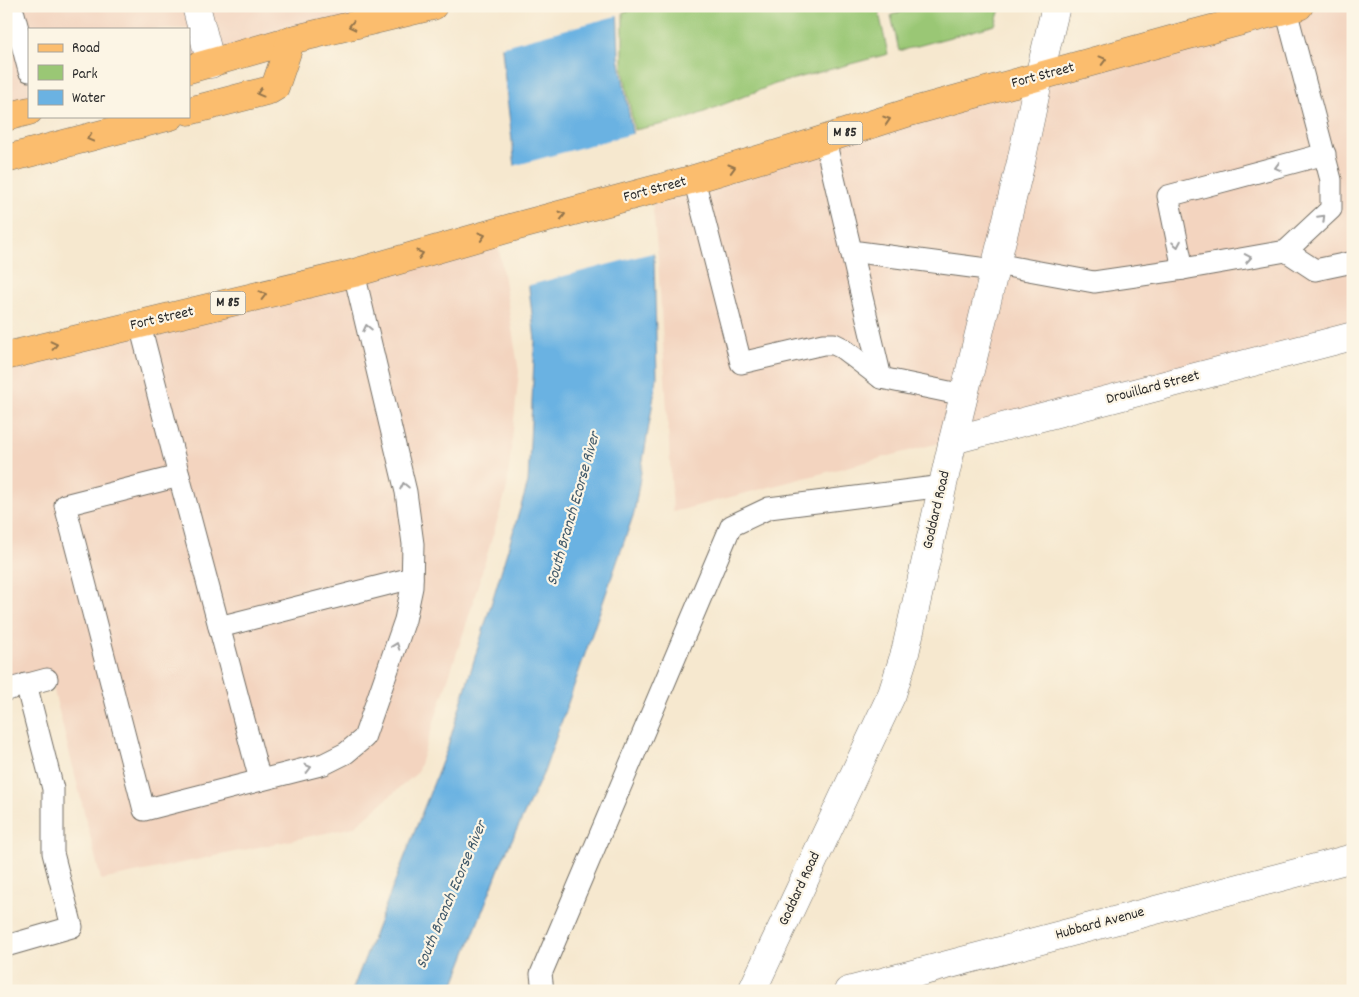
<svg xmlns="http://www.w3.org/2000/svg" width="1359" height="997" font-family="Dekko,sans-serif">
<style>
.built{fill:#f3d4bf}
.green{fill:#9ac775;stroke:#627950}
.water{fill:#6bb2e2;stroke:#4b6e86}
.pier{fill:#f6e8cf}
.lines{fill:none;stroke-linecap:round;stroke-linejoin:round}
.service-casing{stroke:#726d64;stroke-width:23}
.minor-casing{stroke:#726d64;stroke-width:29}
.tertiary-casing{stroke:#726d64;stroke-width:29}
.primary-casing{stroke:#726d64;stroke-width:29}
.service{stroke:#fff;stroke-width:21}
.minor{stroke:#fff;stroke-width:28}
.tertiary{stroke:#fff;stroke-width:28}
.primary{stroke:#fbbd6e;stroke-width:28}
.oneway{stroke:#93744c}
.oneway2{stroke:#a0a0a0}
.labels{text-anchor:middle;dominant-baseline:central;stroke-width:4.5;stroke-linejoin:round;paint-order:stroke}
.shield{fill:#fcf5e5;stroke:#6a6863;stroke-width:1}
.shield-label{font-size:14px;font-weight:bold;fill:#2b2b2b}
.street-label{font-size:15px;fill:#2b2b2b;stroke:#fcf5e5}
.water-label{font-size:16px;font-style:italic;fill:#415a6b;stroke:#fcf5e5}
</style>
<rect width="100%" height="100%" fill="#fcf5e5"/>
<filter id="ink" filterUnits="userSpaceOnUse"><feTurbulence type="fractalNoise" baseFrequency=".02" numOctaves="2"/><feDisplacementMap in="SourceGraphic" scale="10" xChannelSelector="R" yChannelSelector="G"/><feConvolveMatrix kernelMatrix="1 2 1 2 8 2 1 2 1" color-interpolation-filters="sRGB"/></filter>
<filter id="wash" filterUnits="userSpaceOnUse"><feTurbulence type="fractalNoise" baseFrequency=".0096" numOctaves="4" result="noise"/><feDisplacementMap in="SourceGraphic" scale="20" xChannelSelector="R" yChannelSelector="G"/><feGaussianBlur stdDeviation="1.12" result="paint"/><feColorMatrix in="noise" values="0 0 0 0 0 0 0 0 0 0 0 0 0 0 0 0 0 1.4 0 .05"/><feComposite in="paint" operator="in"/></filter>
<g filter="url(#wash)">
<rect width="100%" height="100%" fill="#f6e8cf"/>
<g class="built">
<path d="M6,6H433L189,69V29H29V111L6,117Z"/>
<path d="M1293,6H1353V336L673,512L658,259L651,191Z"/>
<path d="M497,237L519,372L507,488L467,622L417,773L354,827L101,880L51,679L6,690V356Z"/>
</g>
<g class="green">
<path d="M649,6H884L878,8L888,54L775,84L684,120L634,130L623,69V12Z"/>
<path d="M922,6H1001L995,25L899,51L891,15Z"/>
</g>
<path class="water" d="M498,6H617L619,57L654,257L657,378L634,513L544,772L502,861L451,991H352L447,749L528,483L535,340L505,80Z"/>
<g class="pier">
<path d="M496,6H620V15L500,47Z"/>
<path d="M635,133L656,252L526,286L513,166Z"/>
</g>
</g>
<g filter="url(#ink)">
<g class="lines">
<defs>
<g id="service">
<path d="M14,14L29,71"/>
<path d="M825,140L881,378"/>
<path d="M694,179L741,363L823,344H834L842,348L881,378L964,395"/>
<path d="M851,251L994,270"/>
<path d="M1286,251L1315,270L1353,262"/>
<path d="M996,264L1094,282L1183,269L1286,251L1331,209V180L1286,10"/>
<path d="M1183,269L1168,196L1325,154"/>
<path d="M140,325L179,476L65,505L144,810L324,764L346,753L364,738L405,620L412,587L413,544L406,492L354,273"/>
<path d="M179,476L260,780"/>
<path d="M219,627L412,578"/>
<path d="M6,690L47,679"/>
<path d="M6,946L72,927L53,853V789L26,684"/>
<path d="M543,991L541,974L731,526L769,508L943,486"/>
</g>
<g id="minor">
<path d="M196,6L211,64"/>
<path d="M953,440L1353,336"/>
<path d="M848,991L1353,858"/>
</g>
<path id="tertiary" d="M752,991L892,694L905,653L953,440L1021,162L1039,77L1056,6"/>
<g id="primary">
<path d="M189,69L291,40L433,6"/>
<path d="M189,111L270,90L275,87L291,40"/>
<path d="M6,117L29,111"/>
<path d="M6,159L171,116"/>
<path d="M6,356L354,273L514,227L694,179L794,149L910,112L1185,36L1299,6"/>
</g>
</defs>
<use href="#service" class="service-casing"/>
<use href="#minor" class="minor-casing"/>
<use href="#tertiary" class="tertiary-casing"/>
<use href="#primary" class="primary-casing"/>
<use href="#service" class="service"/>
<use href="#minor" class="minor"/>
<use href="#tertiary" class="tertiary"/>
<use href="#primary" class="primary"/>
</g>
<defs><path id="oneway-chevron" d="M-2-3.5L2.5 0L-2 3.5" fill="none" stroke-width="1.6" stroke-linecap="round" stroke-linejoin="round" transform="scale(1.25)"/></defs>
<g class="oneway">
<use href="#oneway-chevron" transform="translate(352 26) rotate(167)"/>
<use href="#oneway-chevron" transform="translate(1103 60) rotate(-15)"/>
<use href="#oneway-chevron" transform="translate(260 93) rotate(165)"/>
<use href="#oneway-chevron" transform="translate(887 120) rotate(-18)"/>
<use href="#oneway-chevron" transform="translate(90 138) rotate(165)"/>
<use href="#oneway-chevron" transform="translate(732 168) rotate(-16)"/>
<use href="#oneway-chevron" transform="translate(562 215) rotate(-15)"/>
<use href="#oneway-chevron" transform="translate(482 236) rotate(-16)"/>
<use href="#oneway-chevron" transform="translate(420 254) rotate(-16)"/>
<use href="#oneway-chevron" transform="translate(263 295) rotate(-14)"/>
<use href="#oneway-chevron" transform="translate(54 345) rotate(-13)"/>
</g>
<g class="oneway2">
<use href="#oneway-chevron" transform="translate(1278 167) rotate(165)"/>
<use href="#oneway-chevron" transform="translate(1322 218) rotate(-45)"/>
<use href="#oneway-chevron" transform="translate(1177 244) rotate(79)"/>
<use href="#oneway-chevron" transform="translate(1248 258) rotate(-10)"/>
<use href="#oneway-chevron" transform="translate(367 328) rotate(-103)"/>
<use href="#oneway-chevron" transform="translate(404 486) rotate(-102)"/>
<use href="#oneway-chevron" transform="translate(396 646) rotate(-71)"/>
<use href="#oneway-chevron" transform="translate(308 768) rotate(-14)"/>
</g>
</g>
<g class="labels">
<g class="shield">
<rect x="827.5" y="121.5" width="35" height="23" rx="4"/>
<rect x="210.5" y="291.5" width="35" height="23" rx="4"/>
</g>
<g class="shield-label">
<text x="845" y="133">M 85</text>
<text x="228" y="303">M 85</text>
</g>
<g class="street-label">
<text transform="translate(1043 76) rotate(-15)">Fort Street</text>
<text transform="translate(655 190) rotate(-15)">Fort Street</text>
<text transform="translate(162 319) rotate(-13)">Fort Street</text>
<text transform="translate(1153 388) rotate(-15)">Drouillard Street</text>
<text transform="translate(937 510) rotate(-77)">Goddard Road</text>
<text transform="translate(800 889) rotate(-65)">Goddard Road</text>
<text transform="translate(1100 924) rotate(-15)">Hubbard Avenue</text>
</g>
<g class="water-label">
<text transform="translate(574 509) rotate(-74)">South Branch Ecorse River</text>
<text transform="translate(452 895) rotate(-67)">South Branch Ecorse River</text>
</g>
</g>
<rect width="1359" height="997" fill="none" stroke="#fcf5e5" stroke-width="25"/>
<rect x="28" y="28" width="162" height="90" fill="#fcf5e5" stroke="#a8a49b"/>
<rect x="38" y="44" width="25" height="8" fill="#fbbd6e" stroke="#a8a49b"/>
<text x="72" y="52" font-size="15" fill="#2b2b2b">Road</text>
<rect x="38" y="65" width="25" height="15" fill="#9ac775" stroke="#a8a49b"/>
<text x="72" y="78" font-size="15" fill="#2b2b2b">Park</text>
<rect x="38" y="90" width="25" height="15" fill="#6bb2e2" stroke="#a8a49b"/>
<text x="72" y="102" font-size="15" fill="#2b2b2b">Water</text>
</svg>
